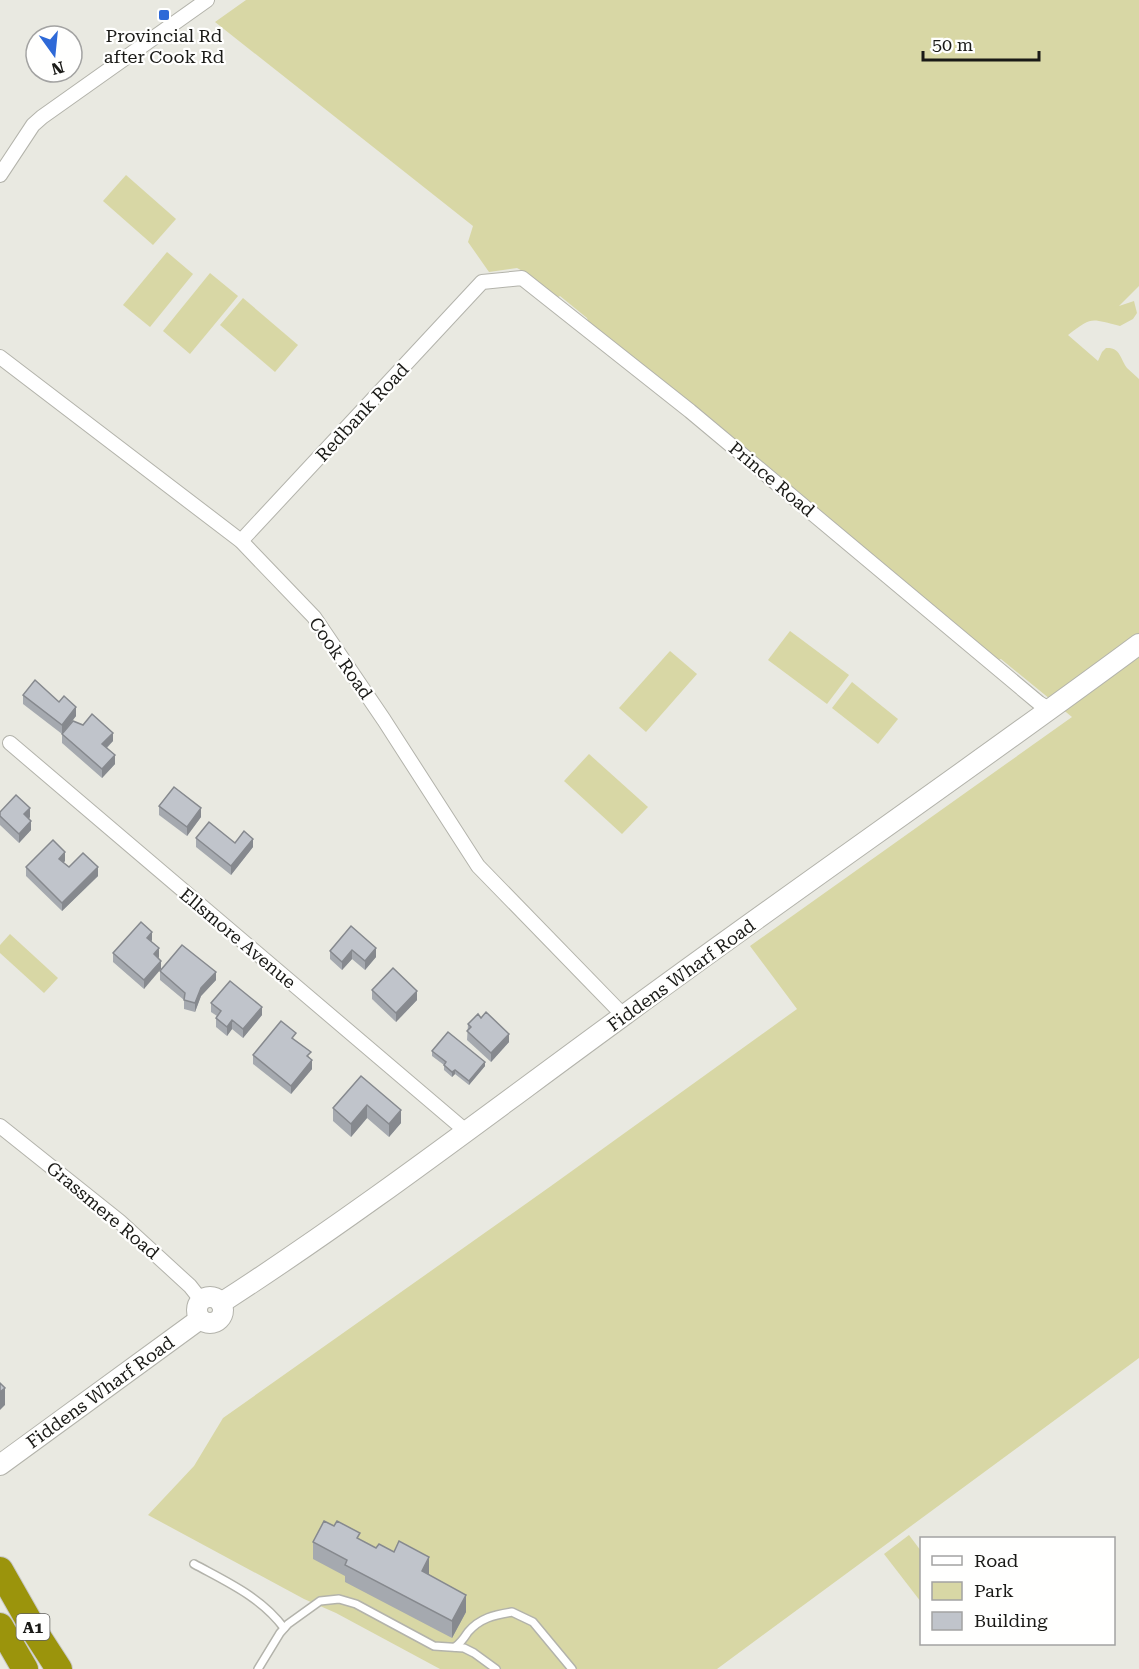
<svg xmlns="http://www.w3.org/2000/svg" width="1139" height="1669" font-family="'Roboto Serif',serif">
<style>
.green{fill:#d8d7a5}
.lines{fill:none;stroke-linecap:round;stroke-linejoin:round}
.lane-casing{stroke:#b3b3ab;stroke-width:10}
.street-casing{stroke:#b3b3ab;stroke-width:16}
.secondary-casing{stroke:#b3b3ab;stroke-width:22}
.highway-casing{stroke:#c8c8c7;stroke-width:28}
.lane{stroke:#fff;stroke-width:7}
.street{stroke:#fff;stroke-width:14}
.secondary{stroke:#fff;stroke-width:20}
.highway{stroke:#9b940c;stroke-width:26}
.wall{fill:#a5a9af}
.shaded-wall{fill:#86898e}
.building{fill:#c0c4cb;stroke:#86898e;stroke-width:1.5}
.poi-dot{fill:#2e69d7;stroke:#fffffe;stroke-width:2}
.labels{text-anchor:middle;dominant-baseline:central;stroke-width:4.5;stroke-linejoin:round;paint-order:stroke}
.shield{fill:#fffffe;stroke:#5f5f5c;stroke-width:1.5}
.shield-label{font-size:16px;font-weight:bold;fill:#1a1a17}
.poi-label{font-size:18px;fill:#1a1a17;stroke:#fffffe}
.street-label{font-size:18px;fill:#1a1a17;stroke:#fffffe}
</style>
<rect width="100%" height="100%" fill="#e9e9e1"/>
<g class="green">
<path d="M246,0H1139V286L1119,306L1134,301L1137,313L1133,319L1120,326C1090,319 1093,316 1068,335L1098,361L1102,352L1106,348C1120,347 1120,358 1127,368C1131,372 1135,375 1139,379V1358L717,1669H440L336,1613L304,1599L148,1515L194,1466L223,1418L551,1186L797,1009L750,946L1072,717L1001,659L996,661L591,330L587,318L560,296L551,301L530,275L517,268L489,272L468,242L473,226L215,22Z"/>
<path d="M126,175L176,219L153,245L103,201Z"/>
<path d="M167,252L193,274L150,327L123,305Z"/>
<path d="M210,273L238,296L190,354L163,331Z"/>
<path d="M243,298L298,345L275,372L220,325Z"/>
<path d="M790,631L849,675L827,704L768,660Z"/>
<path d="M670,651L697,674L646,732L619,708Z"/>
<path d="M852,682L898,719L878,744L832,708Z"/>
<path d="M589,754L648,807L622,834L564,781Z"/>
<path d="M10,934L58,978L44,993L0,953V945Z"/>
<path d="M909,1535L921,1551V1602L884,1554Z"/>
</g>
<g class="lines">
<defs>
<g id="lane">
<path d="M194,1564C227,1582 261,1597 284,1628"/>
<path d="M455,1647C461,1643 464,1638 468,1632C480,1618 494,1615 512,1612L533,1622L572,1669"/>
<path d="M258,1669L280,1633L288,1624L320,1601L339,1599L356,1604L434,1646L464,1648L474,1653L496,1669"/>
</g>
<g id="street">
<path d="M0,175L33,125L42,117L207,0"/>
<path d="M0,357L241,541L314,617L384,720L478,866L623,1015"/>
<path d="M241,541L482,282L522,278L690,411L1039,703L1050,710"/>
<path d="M10,743L467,1132"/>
<path d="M0,1126L119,1221L190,1286L201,1300"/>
</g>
<g id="secondary">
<circle cx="210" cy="1310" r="13"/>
<path d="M221,1303C359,1214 490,1113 623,1016C794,890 969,770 1139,644"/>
<path d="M0,1465L200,1319"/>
</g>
<g id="highway">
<path d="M0,1570L37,1635L59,1669"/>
<path d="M0,1626L25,1669"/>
</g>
</defs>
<use href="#lane" class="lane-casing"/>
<use href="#street" class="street-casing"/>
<use href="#secondary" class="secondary-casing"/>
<use href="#highway" class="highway-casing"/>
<use href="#lane" class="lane"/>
<use href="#street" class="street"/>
<use href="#secondary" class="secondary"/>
<use href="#highway" class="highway"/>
</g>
<g class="wall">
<path d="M23,695L59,702L76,716L62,734L23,704Z"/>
<path d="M62,734L113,741L107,748L115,764L102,778L62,743Z"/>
<path d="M159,806L201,817L187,836L159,815Z"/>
<path d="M0,812L30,817L29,819L31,830L19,843L0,825Z"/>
<path d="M196,838L235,843L253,847L231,875L196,847Z"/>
<path d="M65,861L63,863L69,867L98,876L62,911L26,876V867Z"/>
<path d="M152,940L151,942L159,957L144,989L113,962V953Z"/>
<path d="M376,948V957L365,970L352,959L342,970L330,959V951Z"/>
<path d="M160,971L216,980L201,996L195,1012L184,1009V1000L160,980Z"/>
<path d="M372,990L417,1000L396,1022L372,999Z"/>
<path d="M211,1003L262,1015L243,1038L232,1029L227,1036L216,1027V1018L217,1016L211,1012Z"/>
<path d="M481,1018L509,1042L491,1062L467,1040L468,1024Z"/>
<path d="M296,1041L311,1059L312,1069L291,1094L253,1064V1055Z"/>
<path d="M432,1051L485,1066L469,1085L455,1074L452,1077L444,1070V1065L432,1056Z"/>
<path d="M361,1076L401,1123L389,1137L367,1118L351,1137L333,1121V1108Z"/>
<path d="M360,1540L429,1574L466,1612L452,1638L345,1582V1576L313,1559V1542Z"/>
</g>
<g class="shaded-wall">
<path d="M76,707V716L62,734V725Z"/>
<path d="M113,733V741L102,752V744Z"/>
<path d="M115,755V764L102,778V769Z"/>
<path d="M30,808V817L24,823V814Z"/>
<path d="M201,808V817L187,836V827Z"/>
<path d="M31,821V830L19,843V834Z"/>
<path d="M253,839V847L231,875V866Z"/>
<path d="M65,852V861L59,868V859Z"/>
<path d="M98,867V876L62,911V903Z"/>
<path d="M152,932V940L147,947V938Z"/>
<path d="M159,948V957L154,963V954Z"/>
<path d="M376,948V957L365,970V961Z"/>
<path d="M352,950V959L342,970V962Z"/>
<path d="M161,961V969L144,989V980Z"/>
<path d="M216,972V980L201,996L195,1012V1003L201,988Z"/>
<path d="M417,991V1000L396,1022V1013Z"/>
<path d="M262,1007V1015L243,1038V1029Z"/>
<path d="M232,1020V1029L227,1036V1027Z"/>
<path d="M509,1034V1042L491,1062V1053Z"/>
<path d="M312,1060V1069L291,1094V1086Z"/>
<path d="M485,1062V1066L469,1085V1081Z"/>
<path d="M455,1070V1074L452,1077V1072Z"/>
<path d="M367,1105V1118L351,1137V1124Z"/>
<path d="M401,1110V1123L389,1137V1124Z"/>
<path d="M5,1388V1405L0,1410V1392Z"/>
<path d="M429,1557V1574L422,1588V1571Z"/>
<path d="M466,1595V1612L452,1638V1621Z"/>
</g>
<g class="building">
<path d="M35,680L59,702L64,696L76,707L62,725L23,695Z"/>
<path d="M92,714L113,733L102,744L115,755L102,769L62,734L73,721L83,725Z"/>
<path d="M174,787L201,808L187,827L159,806Z"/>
<path d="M16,795L30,808L24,814L31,821L19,834L0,816V812Z"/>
<path d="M209,822L235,843L244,831L253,839L231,866L196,838Z"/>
<path d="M53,840L65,852L59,859L69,867L83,853L98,867L62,903L26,867Z"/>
<path d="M141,922L152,932L147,938L159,948L154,954L161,961L144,980L113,953Z"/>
<path d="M351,926L376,948L365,961L352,950L342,962L330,951Z"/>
<path d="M182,945L216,972L201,988L195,1003L184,1000L185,993L160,971Z"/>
<path d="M393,968L417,991L396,1013L372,990Z"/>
<path d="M230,981L262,1007L243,1029L232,1020L227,1027L216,1018L221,1011L211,1003Z"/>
<path d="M486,1012L509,1034L491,1053L467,1031L471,1027L468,1024L478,1014L481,1018Z"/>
<path d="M281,1021L296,1033L292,1038L311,1052L307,1056L312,1060L291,1086L253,1055Z"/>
<path d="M448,1032L485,1062L469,1081L455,1070L452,1072L444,1065L446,1062L432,1051Z"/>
<path d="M361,1076L401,1110L389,1124L367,1105L351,1124L333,1108Z"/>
<path d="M0,1383L5,1388L0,1392Z"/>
<path d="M324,1521L334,1526L337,1521L360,1533L357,1538L376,1548L379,1544L394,1552L399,1541L429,1557L422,1571L466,1595L452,1621L345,1565L347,1560L313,1542Z"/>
</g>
<rect class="poi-dot" x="158" y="9" width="12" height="12" rx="3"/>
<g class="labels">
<rect class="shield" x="16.5" y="1614" width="33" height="26" rx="4.5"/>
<g class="shield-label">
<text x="33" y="1627">A1</text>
</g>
<g class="poi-label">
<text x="164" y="35">Provincial Rd<tspan x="164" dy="21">after Cook Rd</tspan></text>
</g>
<g class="street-label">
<text transform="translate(362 412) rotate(-47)">Redbank Road</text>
<text transform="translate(772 479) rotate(40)">Prince Road</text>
<text transform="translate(341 658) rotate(55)">Cook Road</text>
<text transform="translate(238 938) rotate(40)">Ellsmore Avenue</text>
<text transform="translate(681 975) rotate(-36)">Fiddens Wharf Road</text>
<text transform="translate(103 1210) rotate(40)">Grassmere Road</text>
<text transform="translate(100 1392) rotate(-36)">Fiddens Wharf Road</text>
</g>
</g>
<rect x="920" y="1537" width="195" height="108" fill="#fffffe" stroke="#a3a3a2" stroke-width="1.5"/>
<rect x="932" y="1556" width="30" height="9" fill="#ffffff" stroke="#a3a3a2" stroke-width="1.5"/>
<text x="974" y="1567" font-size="18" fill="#1a1a17">Road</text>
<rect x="932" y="1582" width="30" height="18" fill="#d8d7a5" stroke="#a3a3a2" stroke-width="1.5"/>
<text x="974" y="1597" font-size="18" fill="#1a1a17">Park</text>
<rect x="932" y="1612" width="30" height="18" fill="#c0c4cb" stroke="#a3a3a2" stroke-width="1.5"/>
<text x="974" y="1627" font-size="18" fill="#1a1a17">Building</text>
<g transform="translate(54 54) rotate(165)"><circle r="28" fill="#fffffe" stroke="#a3a3a2" stroke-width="1.5"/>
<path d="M0-4.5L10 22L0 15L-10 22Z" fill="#2e69d7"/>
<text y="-9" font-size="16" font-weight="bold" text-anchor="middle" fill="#1a1a17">N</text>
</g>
<path d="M923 51v9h116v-9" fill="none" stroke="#1a1a17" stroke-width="3"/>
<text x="932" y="51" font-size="18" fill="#1a1a17" stroke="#fffffe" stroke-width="4.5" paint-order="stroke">50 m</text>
</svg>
